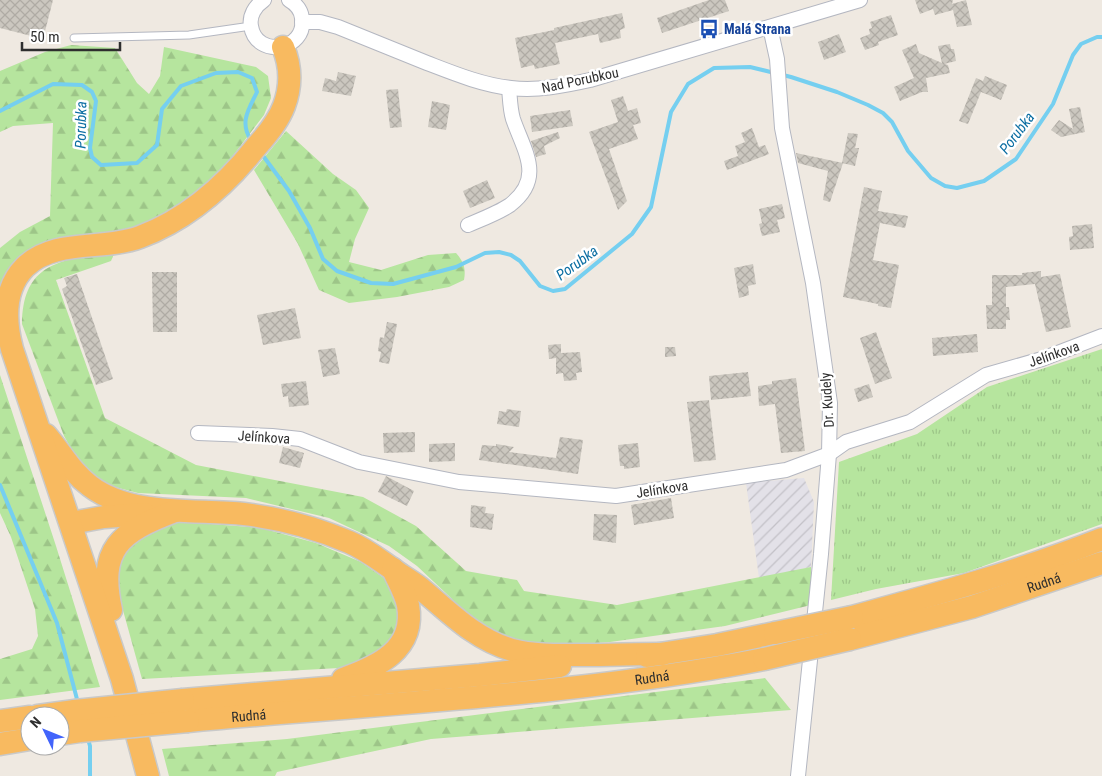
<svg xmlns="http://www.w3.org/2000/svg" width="1102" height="776" font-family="'Roboto Condensed',sans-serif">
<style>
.industrial{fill:url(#industrial-furrows)}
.grass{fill:url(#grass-tufts)}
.forest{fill:url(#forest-firs)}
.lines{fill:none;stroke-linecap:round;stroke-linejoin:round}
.stream{stroke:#75cff0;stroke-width:4}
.building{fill:url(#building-cross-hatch)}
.service-casing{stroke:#b4b7c1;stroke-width:9}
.minor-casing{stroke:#b4b7c1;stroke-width:16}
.trunk-casing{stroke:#c9c9c9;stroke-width:25}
.service{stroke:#fff;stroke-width:7}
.minor{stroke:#fff;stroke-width:14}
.trunk{stroke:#f8ba60;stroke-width:22}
.trunk-bridge-casing{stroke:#c9c9c9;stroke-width:25;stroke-linecap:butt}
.trunk-bridge{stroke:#f8ba60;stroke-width:22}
.labels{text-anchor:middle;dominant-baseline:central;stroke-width:5;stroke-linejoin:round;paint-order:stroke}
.transit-label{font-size:14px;font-weight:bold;fill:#164399;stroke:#fff;text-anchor:start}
.street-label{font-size:14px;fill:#2e2e2e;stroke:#fff}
.water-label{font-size:15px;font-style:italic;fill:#0d6fa3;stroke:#fff}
</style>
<defs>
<pattern id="industrial-furrows" width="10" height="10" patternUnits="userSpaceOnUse" patternTransform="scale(1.25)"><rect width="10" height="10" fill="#e3e1e8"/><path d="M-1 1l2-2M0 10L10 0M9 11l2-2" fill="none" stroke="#c3c1c7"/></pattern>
<pattern id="grass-tufts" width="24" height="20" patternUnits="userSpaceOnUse" patternTransform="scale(1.25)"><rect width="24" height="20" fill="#b6e59e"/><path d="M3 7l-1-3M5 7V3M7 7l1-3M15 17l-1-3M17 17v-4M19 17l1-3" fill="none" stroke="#9dc588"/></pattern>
<pattern id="forest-firs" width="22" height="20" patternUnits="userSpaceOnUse" patternTransform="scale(1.25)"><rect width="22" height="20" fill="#b6e59e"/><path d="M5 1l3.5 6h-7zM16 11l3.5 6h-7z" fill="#9dc588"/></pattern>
<pattern id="building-cross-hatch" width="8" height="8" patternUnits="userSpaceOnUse" patternTransform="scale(1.25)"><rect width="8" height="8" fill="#cbc7bf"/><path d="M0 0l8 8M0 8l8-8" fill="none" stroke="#afaba4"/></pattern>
</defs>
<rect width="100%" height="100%" fill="#efe9e1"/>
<path class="industrial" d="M804,478L814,502L811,567L759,578L746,483Z"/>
<path class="grass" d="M1102,349V524L964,573L876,589L831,600L839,462L917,434L987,387Z"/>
<g class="forest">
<path d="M71,45L115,48L137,83L149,94L160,76L164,47L256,67L268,76L271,98L264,115L219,174L176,207L142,226L100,236L57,239L46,243L19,259L9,269L0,286V248L20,232L50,216L53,123L13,126L0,132V71L45,52Z"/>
<path d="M286,131L333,174L356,190L369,208L355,239L349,262L381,270L428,255L456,253C464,262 466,269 464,280L449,287L397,297L349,303L319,290L298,244L254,170Z"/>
<path d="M108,252L114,254L111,261L56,280L105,418L196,465L363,497L416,526L466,571L517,580L524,591L617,605L811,567V605L725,626L610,642L553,646L502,637L471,620L450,597L417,566L389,546L329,518L246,498L138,493L111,486L90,473L76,457L64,436L22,324C23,263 59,261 108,252Z"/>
<path d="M0,375L56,546L100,687L0,700V659L32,649L38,636L35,609L11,537L0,513Z"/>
<path d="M174,523H198L261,528L316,543L361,562L384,578L394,590L401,612L394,639L360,665L339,668L142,679L116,585L120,558L137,538Z"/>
<path d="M765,678L791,710L431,739L277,772L275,776H169L162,749L287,739Z"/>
</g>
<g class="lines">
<g class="stream">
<path d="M0,111L53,84L82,85L92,92L96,101L90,148L92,157L101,165L137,163L157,145L162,109L181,86L216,73L238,72L252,78L257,92C249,109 239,122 251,140"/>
<path d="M261,153L289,191L310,228L323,259L337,271L371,283L393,284L456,267L485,253L499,252L511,255L520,261L540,286L553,291L565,289L632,234L651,207L671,112L688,84L714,68L750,67L791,77L837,92L868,105L883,113L892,122L908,151L931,178L945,186L957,188L984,181L1016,159L1053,104L1073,55L1081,44L1097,37H1102"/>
<path d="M0,485L57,623L78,703"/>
<path d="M88,739L90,746V776"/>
</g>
</g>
<g class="building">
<path d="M0,0H53L43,39L0,28Z"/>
<path d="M709,0H725L729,11L662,33L657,18Z"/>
<path d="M915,0H953L952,4L966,0L972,25L957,27L953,10L935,15L933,9L920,14Z"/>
<path d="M622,13L625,28L620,30L621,38L600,43L598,34L555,43L560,64L535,69L534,65L521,68L515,38L554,30V28Z"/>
<path d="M891,15L898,35L878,42L879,45L865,50L860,38L870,34L869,29L872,28L870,22Z"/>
<path d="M839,34L846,52L824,60L818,42Z"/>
<path d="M916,44L919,53L942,63L938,46L950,44L951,49H954L956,61L944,64L948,65L950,73L926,78L928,92H922L900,101L894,87L914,78L902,50Z"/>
<path d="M338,72L356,76L351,96L322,91L325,78L336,81Z"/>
<path d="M985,76L1007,85L1001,100L981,92L968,124L959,121L976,78L983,81Z"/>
<path d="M398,89L402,127L390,128L386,90Z"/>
<path d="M623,96L628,111L637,108L641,123L633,125L638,139L609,149L627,201L618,210L589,132L618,122L611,100Z"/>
<path d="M432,101L450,105L446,130L428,127Z"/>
<path d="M1080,107L1085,132L1061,137L1051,130L1059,120L1073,129L1069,109Z"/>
<path d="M570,110L573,126L532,132L530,116Z"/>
<path d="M752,128L759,147L765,145L769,154L727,170L724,161L738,156L735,146L745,142L741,133Z"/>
<path d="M558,132L560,138L544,146L546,154L536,157L531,141Z"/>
<path d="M848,133L858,134L855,148H859L855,166L842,163Z"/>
<path d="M796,153L843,163L830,202L823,200L828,171L798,163Z"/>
<path d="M487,180L495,198L470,208L463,191Z"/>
<path d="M864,187L882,191L878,211L908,216L905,228L880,223L873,260L899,265L891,308L878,306V304L843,297Z"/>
<path d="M782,204L785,218L777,220L780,232L762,236L759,224L762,223L759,209Z"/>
<path d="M1092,224L1094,248L1070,250L1069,237L1073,236L1072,226Z"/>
<path d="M753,264L756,284L748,286L749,295L739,298L734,268Z"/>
<path d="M1041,271V277L1060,274L1071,327L1046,332L1035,284L1006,287V307H1009L1010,320H1006V329H987L986,305H992V275H1022V273Z"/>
<path d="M152,272H177V332H153Z"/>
<path d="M77,274L113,379L96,385L62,289L67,286L64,278Z"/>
<path d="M295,308L301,338L263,345L257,315Z"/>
<path d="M387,322L397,324L389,364L379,362L381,352L378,351L380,337L384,338Z"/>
<path d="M876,332L892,378L875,384L860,338Z"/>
<path d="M977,334L978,352L933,356L932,338Z"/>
<path d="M561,344V353L580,352L582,372L576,373L577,380L564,381L563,373L556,374V358L549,359L548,345Z"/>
<path d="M665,347H675L676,356L665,357Z"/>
<path d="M335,348L340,374L323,377L318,350Z"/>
<path d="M748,372L751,396L711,400L709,376Z"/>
<path d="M796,378L805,451L781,453L775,404L759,406L758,386L772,384V381Z"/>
<path d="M306,381L309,405L289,407L288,396L283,397L281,384Z"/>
<path d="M869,384L873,397L858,402L854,389Z"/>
<path d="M709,400L716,460L694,462L687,402Z"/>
<path d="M507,409L521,411L519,427L497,424L499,411L506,412Z"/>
<path d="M415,432V452L384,453L383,433Z"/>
<path d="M560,437L583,440L578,474L479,460L482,445L496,446V444L514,447L509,452L556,458Z"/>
<path d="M455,443V461L429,462V444Z"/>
<path d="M638,443L640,467L624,469V466H620L618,445Z"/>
<path d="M283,447L304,453L300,468L279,463Z"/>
<path d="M386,476L414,491L407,506L378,492Z"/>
<path d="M671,498L674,518L634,525L631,505Z"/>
<path d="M471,505L486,507L485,513L494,514L492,530L470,527Z"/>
<path d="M594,514L617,515L616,543L593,540Z"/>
</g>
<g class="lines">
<defs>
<path id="service" d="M74,38L189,35L251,26"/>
<g id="minor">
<path d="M264,0C255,6 249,16 251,26C256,59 307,51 302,18C301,10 296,4 289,0"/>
<path d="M302,22H320L338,27C367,39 397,51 427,63C453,73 482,85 511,88C538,91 563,86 590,80L860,0"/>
<path d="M770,27L777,59L782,128L813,283L830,403L829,454L821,554L798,776"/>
<path d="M468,225C482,219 498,213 510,205C545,178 524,151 513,119C510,109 510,98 509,88"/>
<path d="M198,433L272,436L300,439L359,462L459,482L616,496L786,470L829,454L846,442L910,422L986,375L1042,359L1102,336"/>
</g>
<g id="trunk">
<path d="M46,435C61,452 71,472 90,486C131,517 195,509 244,514C279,518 316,528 349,542C366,549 379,560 394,570C402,576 411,581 419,587C448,611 474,639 512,650C535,656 559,655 583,655C610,655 636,654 662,654"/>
<path d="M71,523L104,517L145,514"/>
<path d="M111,610C98,549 119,532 175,511"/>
<path d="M852,617C937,594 1021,571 1102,539"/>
<path id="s1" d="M850,639L972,607L1102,563"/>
<path d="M647,656L717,645L775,633"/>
<path d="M343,679C377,667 416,650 408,605C405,592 398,581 393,569"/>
<path d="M183,700L480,675L560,666"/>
<path d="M38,716L75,711"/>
<path d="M0,721L30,717"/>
<path id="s2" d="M188,721C380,703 575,696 764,659"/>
<path d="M60,734L80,731"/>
<path d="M0,744L30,739"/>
<path d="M148,776L122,679L12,349C5,322 3,289 25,267C55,238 103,251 140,237C188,219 225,186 256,147C267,135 278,122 284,106C291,87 291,66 283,47"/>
</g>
</defs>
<use href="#service" class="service-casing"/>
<use href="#minor" class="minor-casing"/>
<use href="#trunk" class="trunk-casing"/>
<use href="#service" class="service"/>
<use href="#minor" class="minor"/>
<use href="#trunk" class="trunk"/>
<defs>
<g id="trunk-bridge">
<path d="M775,633L852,617"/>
<path d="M764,659L850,639"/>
<path d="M75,711L183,700"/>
<path d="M80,731L188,721"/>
</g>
</defs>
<use href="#trunk-bridge" class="trunk-bridge-casing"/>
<use href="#trunk-bridge" class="trunk-bridge"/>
</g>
<defs>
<symbol id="bus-bare" viewBox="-9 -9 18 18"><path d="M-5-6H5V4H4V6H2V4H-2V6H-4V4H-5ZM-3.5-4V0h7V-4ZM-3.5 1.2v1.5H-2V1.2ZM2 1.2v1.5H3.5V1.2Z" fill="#1a4fb4" stroke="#fff" stroke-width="2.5" paint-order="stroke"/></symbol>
</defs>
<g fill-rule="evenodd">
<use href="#bus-bare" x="695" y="15" width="28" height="28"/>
</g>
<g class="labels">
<g class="transit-label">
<text x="724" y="29">Malá Strana</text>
</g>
<g class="street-label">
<text transform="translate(580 80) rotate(-12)">Nad Porubkou</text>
<text transform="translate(1054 354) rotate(-19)">Jelínkova</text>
<text transform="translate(827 400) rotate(-94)">Dr. Kudely</text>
<text transform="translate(264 437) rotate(4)">Jelínkova</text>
<text transform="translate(662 489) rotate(-9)">Jelínkova</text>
<text stroke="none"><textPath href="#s1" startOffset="202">Rudná</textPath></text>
<text stroke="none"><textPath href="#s2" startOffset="466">Rudná</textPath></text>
<text stroke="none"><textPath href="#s2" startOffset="61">Rudná</textPath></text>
</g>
<g class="water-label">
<text transform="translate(81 125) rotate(-89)">Porubka</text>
<text transform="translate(1017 133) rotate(-53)">Porubka</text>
<text transform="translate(577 263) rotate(-36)">Porubka</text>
</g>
</g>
<g transform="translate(45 731) rotate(313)"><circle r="24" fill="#ffffff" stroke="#ababab"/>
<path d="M0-4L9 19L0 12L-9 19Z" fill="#4264fb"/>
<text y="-8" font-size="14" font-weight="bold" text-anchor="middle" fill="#2e2e2e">N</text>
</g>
<path d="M22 42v8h98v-8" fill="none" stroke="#2e2e2e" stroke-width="2.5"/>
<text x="30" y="42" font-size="15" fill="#2e2e2e" stroke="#ffffff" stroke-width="4" paint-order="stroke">50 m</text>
</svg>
